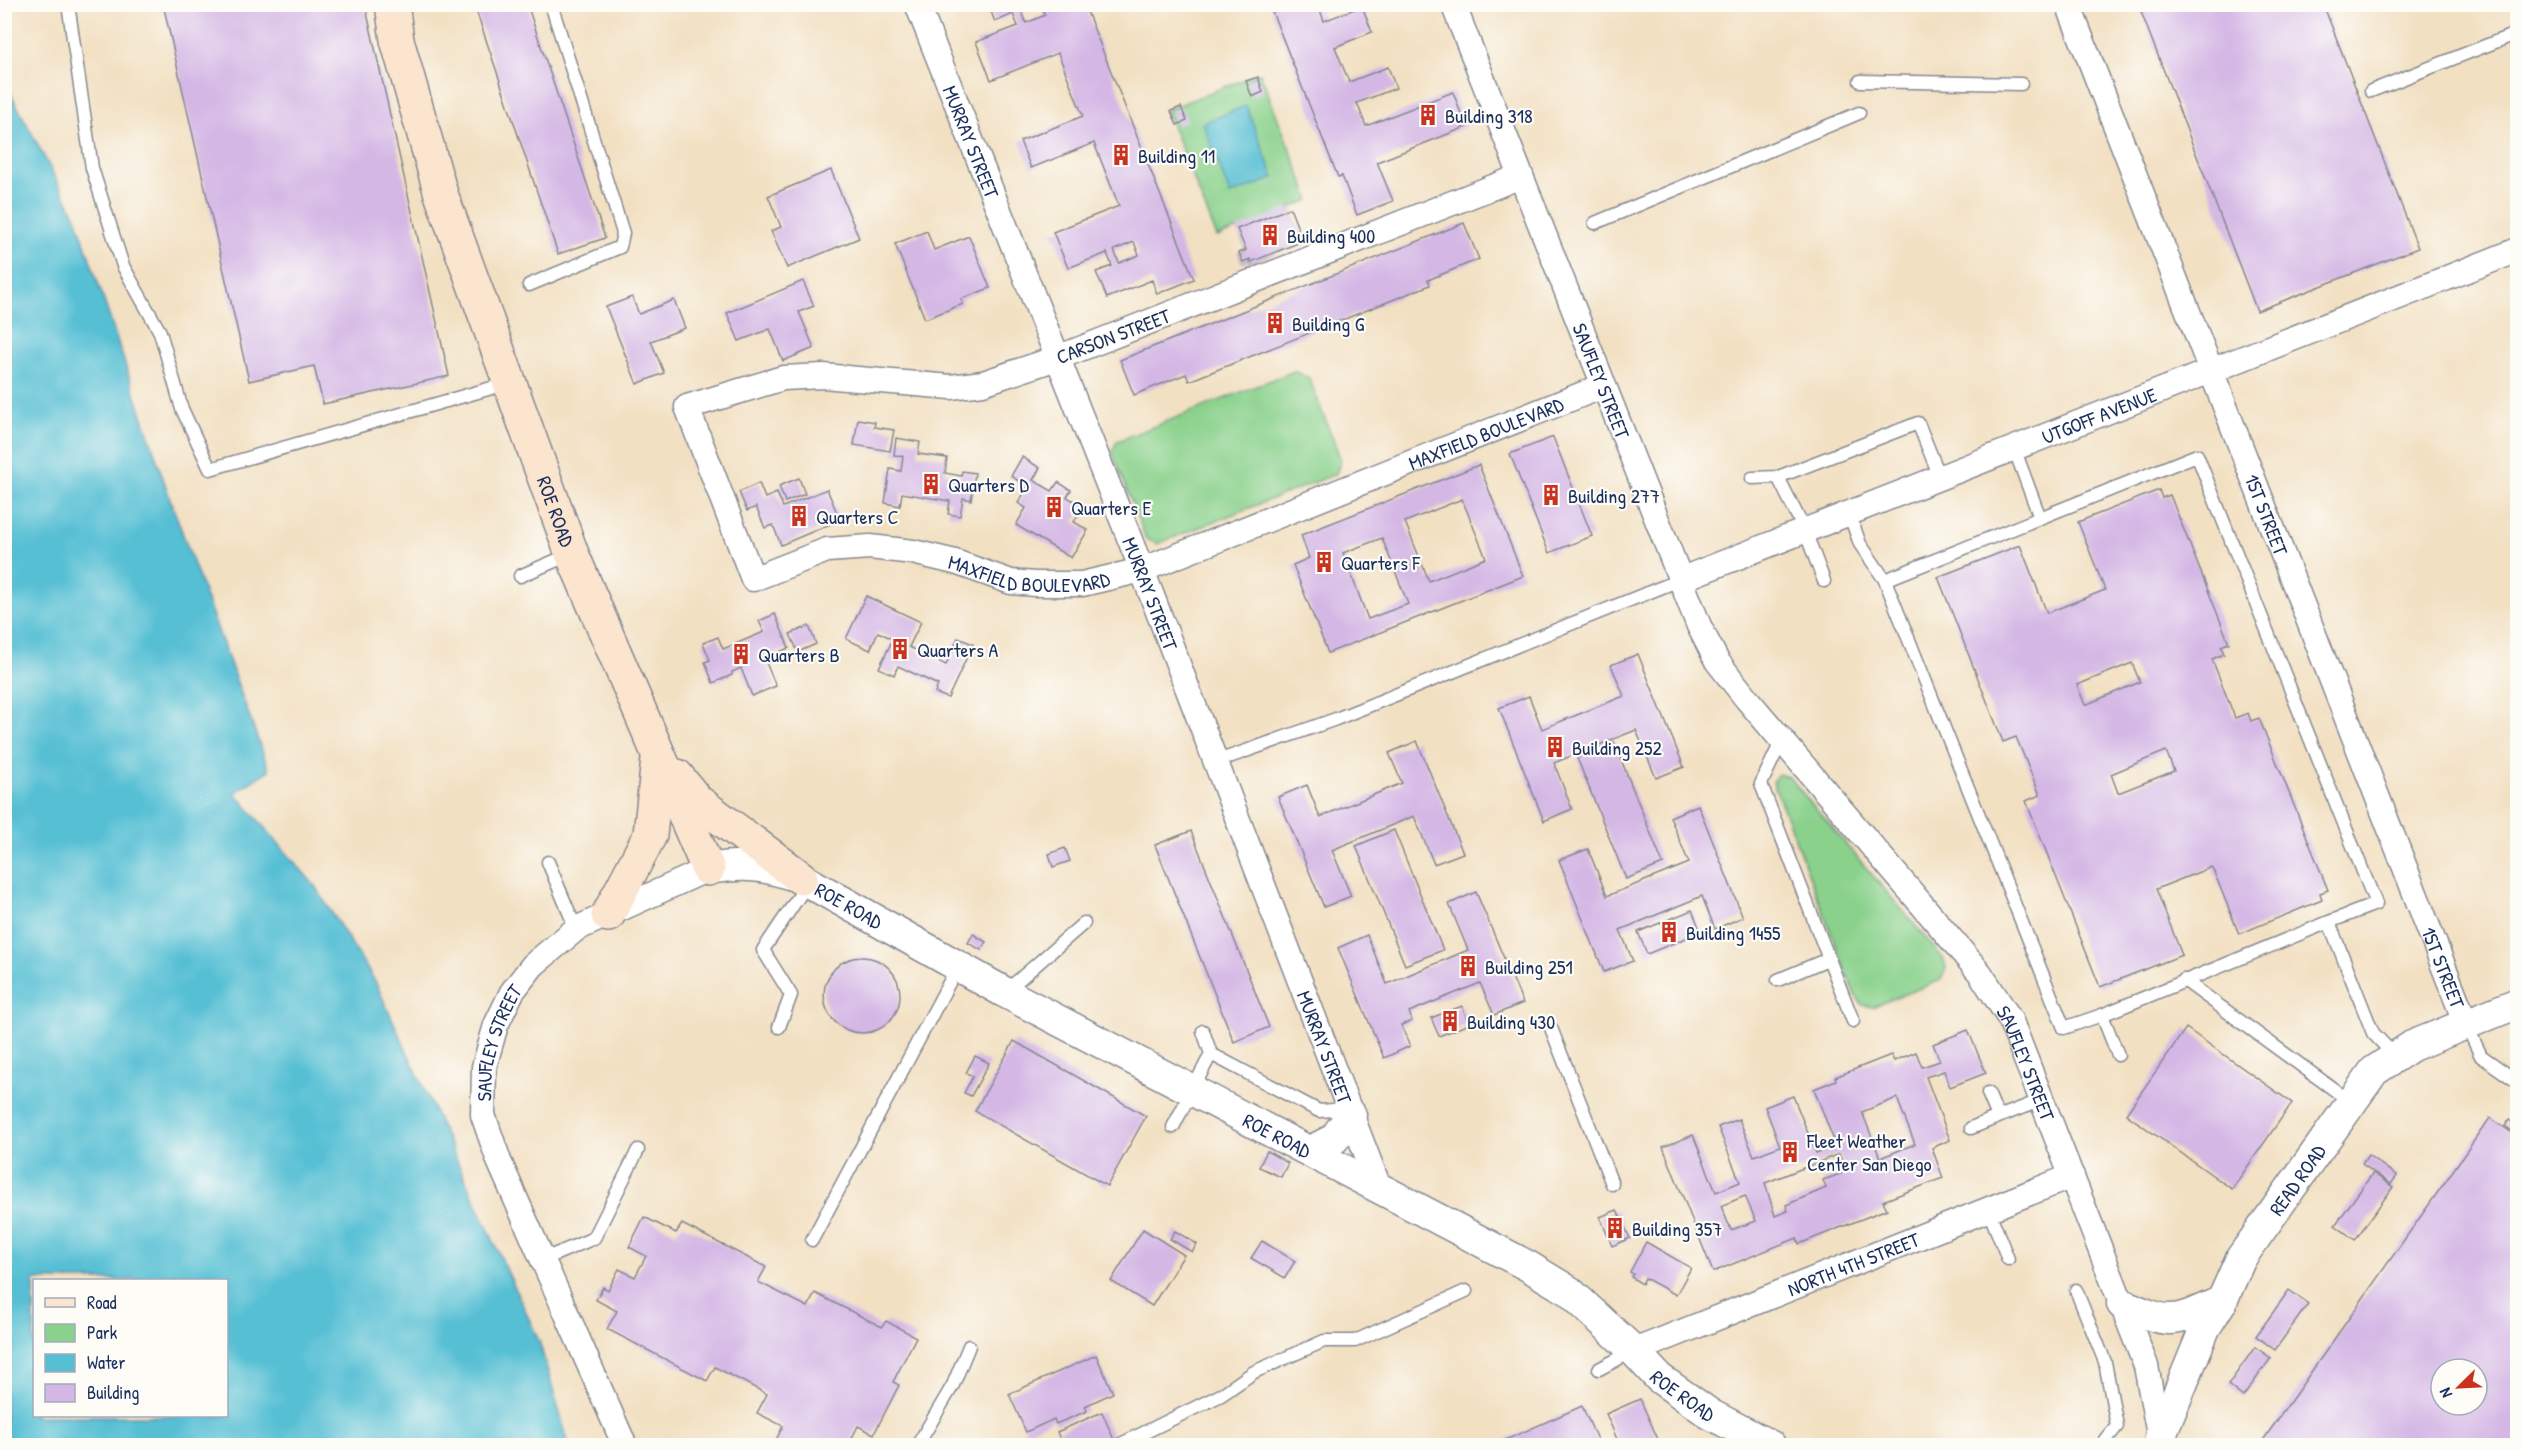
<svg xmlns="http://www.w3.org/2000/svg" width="2522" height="1450" font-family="'Patrick Hand',sans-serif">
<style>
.green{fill:#8ad18c;stroke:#528075;stroke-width:1.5}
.water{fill:#57bfd4;stroke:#397799;stroke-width:1.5;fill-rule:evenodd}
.building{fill:#d4b7e5;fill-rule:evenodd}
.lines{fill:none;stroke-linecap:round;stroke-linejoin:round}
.service-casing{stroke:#868890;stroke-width:15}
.minor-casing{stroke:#868890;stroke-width:27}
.tertiary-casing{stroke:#868890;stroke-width:33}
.secondary-casing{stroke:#868890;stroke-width:36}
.service{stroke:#fff;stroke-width:12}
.minor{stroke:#fff;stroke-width:24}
.tertiary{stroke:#fff;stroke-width:30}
.secondary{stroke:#fce5cf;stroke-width:33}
.labels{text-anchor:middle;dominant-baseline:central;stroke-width:4.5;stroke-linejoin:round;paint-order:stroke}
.poi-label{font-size:20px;fill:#1b2f5e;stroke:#fdfcf7;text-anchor:start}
.street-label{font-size:20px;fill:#1b2f5e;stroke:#fdfcf7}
</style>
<rect width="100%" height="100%" fill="#fdfcf7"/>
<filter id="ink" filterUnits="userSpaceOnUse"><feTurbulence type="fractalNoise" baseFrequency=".0167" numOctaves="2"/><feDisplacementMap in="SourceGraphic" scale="12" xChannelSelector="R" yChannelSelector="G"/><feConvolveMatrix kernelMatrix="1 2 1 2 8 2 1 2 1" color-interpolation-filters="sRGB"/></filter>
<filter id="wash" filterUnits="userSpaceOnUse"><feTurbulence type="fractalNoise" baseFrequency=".008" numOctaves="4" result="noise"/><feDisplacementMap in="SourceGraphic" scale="24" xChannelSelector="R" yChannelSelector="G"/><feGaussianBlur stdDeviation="1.35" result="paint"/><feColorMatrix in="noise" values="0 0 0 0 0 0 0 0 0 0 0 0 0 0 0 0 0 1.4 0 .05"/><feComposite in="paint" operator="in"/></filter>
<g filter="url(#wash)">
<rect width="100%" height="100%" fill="#f2e0c2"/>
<g class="green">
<path d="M1260,73L1310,200L1290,208L1303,241L1251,262L1249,259L1243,262L1239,253L1246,250L1238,229L1217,237L1166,110Z"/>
<path d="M1294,371L1309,378L1341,460L1336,474L1157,544L1146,539L1112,452L1117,441Z"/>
<path d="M1778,774L1789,777L1943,958L1946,968L1941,980L1872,1007L1863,1005L1856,997L1773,782Z"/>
</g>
<g class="water">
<path d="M4,81L76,217L170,499L269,770L235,793L315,886L375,981L539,1341L569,1445H5ZM34,1280H226V1416H34Z"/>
<path d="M1246,106L1274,178L1230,195L1203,123Z"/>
</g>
<g id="blocks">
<g class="building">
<path d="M163,4H365L449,376L323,404L314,366L249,381Z"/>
<path d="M474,4H527L605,238L558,254Z"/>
<path d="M988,4H1038L1021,11L1026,23L1045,15L1041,4H1084L1194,279L1157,294L1152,280L1107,298L1096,272L1112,266L1107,253L1068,268L1053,232L1119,206L1094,143L1031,168L1020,141L1083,116L1058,53L991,80L976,42L1018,26L1013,14L995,22ZM1134,242L1139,255L1119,263L1114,250Z"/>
<path d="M1269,4H1318L1324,21L1362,6L1372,32L1335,47L1349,82L1388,67L1396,88L1357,103L1366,126L1453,92L1466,127L1377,162L1393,201L1357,215L1342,176L1338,177Z"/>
<path d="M2138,4H2323L2418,248L2257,311Z"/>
<path d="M1258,77L1263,92L1252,97L1246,81Z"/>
<path d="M1181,107L1187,121L1177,125L1171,111Z"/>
<path d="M831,170L859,238L787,268L771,231L781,227L768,196Z"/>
<path d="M1290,208L1303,241L1251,262L1250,259L1243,262L1239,253L1246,250L1237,229Z"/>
<path d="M1464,223L1479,259L1428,280L1430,285L1189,381L1186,374L1134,395L1120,360Z"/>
<path d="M927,231L934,250L969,236L990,288L961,299L963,304L925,319L895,244Z"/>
<path d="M803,281L814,306L799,312L814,348L783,361L770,329L739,341L727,313Z"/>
<path d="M632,297L639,314L674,300L685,328L651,341L664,373L637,384L606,307Z"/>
<path d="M858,419L875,422L874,427L894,430L890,451L854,445Z"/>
<path d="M1553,437L1592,536L1549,553L1510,454Z"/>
<path d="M896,438L920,442L918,454L947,458L945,473L961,476L962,471L975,473L971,500L963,498L960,516L948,514L950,501L902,493L900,506L885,503L890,469L901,471L903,456L894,455Z"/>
<path d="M1022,457L1040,468L1033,480L1052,491L1058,482L1071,490L1067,497L1083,506L1074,522L1088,530L1071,558L1016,525L1026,508L1018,503L1028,487L1011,476Z"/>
<path d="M1479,465L1523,576L1328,653L1293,565L1309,558L1301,535ZM1462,499L1486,558L1429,581L1405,522ZM1382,538L1408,604L1368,619L1343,553Z"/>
<path d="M799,478L805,494L785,502L779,486Z"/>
<path d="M759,483L765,498L777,493L783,507L827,489L840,520L781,545L773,525L765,528L756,507L747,511L739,492Z"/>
<path d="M2159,490L2162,498L2170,495L2229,643L2221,646L2224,654L2212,659L2235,718L2248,713L2251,721L2259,718L2328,890L2320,893L2322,900L2239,934L2212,867L2156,889L2182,955L2100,987L2026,801L2040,795L2016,737L2003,742L1938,577L2020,545L2047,613L2105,590L2078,522ZM2132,663L2140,682L2085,705L2077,685ZM2166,751L2174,771L2118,793L2111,774Z"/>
<path d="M866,596L921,622L909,647L946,665L958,638L973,644L948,698L935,693L938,685L898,666L894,675L879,668L893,639L878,632L870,650L846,639Z"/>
<path d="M775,614L789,648L764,658L776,686L752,696L741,668L732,672V675L713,683L705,662L710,660L703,643L718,637L723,649L764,632L759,621Z"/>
<path d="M809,626L816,644L798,652L790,634Z"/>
<path d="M1638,654L1684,767L1656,778L1636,730L1554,763L1572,809L1544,821L1499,708L1529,696L1542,729L1624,696L1611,665Z"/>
<path d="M1417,741L1463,853L1434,864L1414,816L1332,850L1351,896L1324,907L1278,797L1307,785L1320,817L1402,783L1389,753Z"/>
<path d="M1614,742L1663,864L1626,879L1577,758Z"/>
<path d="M1698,805L1743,917L1715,929L1702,896L1620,930L1633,961L1604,972L1559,860L1588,849L1607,896L1689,863L1670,817Z"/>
<path d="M1394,830L1443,950L1405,965L1356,846Z"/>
<path d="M1191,831L1269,1027L1234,1042L1155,845Z"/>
<path d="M1065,848L1070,861L1053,867L1049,854Z"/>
<path d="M1476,892L1523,1003L1494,1015L1480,983L1409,1012L1412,1021L1401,1025L1410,1046L1384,1058L1338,948L1367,935L1387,984L1468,950L1449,904Z"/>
<path d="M1692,910L1701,932L1647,954L1638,932Z"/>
<path d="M973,934L986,942L981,950L968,943Z"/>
<circle cx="862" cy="995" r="38"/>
<path d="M1462,1006L1469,1024L1439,1036L1431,1018Z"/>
<path d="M2186,1028L2292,1103L2232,1189L2126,1114Z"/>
<path d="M1968,1030L1986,1073L1950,1087L1944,1071L1926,1077L1950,1140L1932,1148L1943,1178L1883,1201L1887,1209L1799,1244L1797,1238L1713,1272L1663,1147L1693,1135L1716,1192L1740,1182L1718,1127L1739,1119L1754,1156L1780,1146L1765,1107L1793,1096L1816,1153L1836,1146L1814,1089L1836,1080L1835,1077L1891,1055L1894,1061L1916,1052L1922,1067L1940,1061L1933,1044ZM1897,1098L1915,1144L1880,1158L1862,1112ZM1839,1154L1846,1172L1823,1180L1826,1188L1786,1205L1788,1211L1775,1216L1765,1183ZM1745,1196L1756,1221L1731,1230L1721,1206Z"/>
<path d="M1014,1041L1146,1116L1107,1186L975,1111Z"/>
<path d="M975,1056L989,1063L971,1096L964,1093L973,1076L966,1073Z"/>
<path d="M2490,1118L2518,1137V1446H2259ZM2441,1369H2477V1405H2441Z"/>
<path d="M2509,1120L2518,1126V1135L2505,1126Z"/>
<path d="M1267,1151L1288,1163L1281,1177L1259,1167Z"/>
<path d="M2368,1155L2397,1176L2391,1184L2362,1164Z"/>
<path d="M2373,1173L2393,1187L2355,1240L2335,1225Z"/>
<path d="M1617,1210L1630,1238L1612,1246L1600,1217Z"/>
<path d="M644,1217L676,1233L682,1224L766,1267L758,1282L808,1307L815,1293L882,1327L886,1321L916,1337L893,1382L899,1385L874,1434L858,1426L848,1446H773L783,1426L757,1413L767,1394L715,1367L707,1381L607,1329L617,1311L596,1300L603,1287L608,1290L619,1269L635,1277L646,1256L629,1247Z"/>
<path d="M1143,1229L1184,1255L1152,1306L1111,1281Z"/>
<path d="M1175,1231L1197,1244L1192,1252L1170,1239Z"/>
<path d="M1262,1241L1295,1261L1285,1278L1251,1258Z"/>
<path d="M1646,1242L1691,1268L1676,1295L1645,1278L1642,1284L1631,1277L1633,1274L1630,1272Z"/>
<path d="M2289,1290L2308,1304L2275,1350L2256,1336Z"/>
<path d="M2255,1347L2271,1358L2243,1397L2228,1385Z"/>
<path d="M1096,1355L1113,1393L1085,1406L1087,1411L1056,1424L1054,1419L1026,1432L1009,1394Z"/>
<path d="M1640,1399L1661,1446H1620L1606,1414Z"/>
<path d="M1582,1406L1600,1446H1492Z"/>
<path d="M1102,1412L1114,1440L1102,1446H1063L1057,1432Z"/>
</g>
</g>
</g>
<g filter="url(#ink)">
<use href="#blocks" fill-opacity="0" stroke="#868890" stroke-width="1.5"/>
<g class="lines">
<defs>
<g id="service">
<path d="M68,4L92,168L123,266L160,332L182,409L210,469L509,383"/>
<path d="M1860,81L2021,84"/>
<path d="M2371,91L2518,33"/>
<path d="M1595,223L1859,113"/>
<path d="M529,285L620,247L623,233L551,4"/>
<path d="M2014,448L2040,518"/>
<path d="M1778,477L1805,531L1824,581"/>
<path d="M1752,478L1778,477L1918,423L1940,477"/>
<path d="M1849,513L1860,544L1885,580L2064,1028L2102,1015L2329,922"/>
<path d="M520,576L571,554"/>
<path d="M1885,580L2197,455L2376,904L2329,922L2373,1033L2395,1056"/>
<path d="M1782,740L1761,784L1853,1021"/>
<path d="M1215,762L1336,719L1682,579"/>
<path d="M548,862L576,929"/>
<path d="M1778,980L1828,959"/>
<path d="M2184,980L2351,1102"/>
<path d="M1006,991L1084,923"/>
<path d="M2102,1015L2118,1055"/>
<path d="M2466,1024L2481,1056L2518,1082"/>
<path d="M779,1027L791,995L763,950L808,883"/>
<path d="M1551,1028L1612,1184"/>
<path d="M1203,1031L1211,1054L1319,1111L1348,1109"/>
<path d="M1998,1117L2042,1100"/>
<path d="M1173,1127L1211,1054"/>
<path d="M1971,1128L1998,1117L1988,1093"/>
<path d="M1988,1209L2008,1259"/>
<path d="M812,1240L958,966"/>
<path d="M542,1260L594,1238L638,1150"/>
<path d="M2076,1290L2105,1362L2117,1426L2101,1446"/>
<path d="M1599,1369L1633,1351"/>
<path d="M917,1446L953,1385L969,1346"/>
<path d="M1117,1446L1221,1395L1254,1372L1324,1341H1355L1466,1291"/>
</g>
<g id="minor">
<path id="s1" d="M917,4L1142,570L1379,1187"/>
<path id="s2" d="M1453,4L1699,626L1717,661L1746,698L1980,973L2010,1019L2146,1366L2160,1440"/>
<path id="s3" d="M2068,4L2466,1024"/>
<path id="s4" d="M1521,176L1057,358L983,383L951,387L823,376L783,378L687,407L753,579L827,550L870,547L913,552L955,562L1011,582L1035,584H1082L1142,570L1603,386"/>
<path id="s5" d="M1682,579L2518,250"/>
<path id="s6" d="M1634,1351L2072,1176"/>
<path id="s7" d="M625,1446L499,1161L483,1115L484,1067L496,1025L512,992L533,965L576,929L708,869"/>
</g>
<g id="tertiary">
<path id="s8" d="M708,869C746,863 765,865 801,878L1004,992L1528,1266L1569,1291L1634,1351L1659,1378L1710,1414L1771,1446"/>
<path d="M1311,1151L1334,1139L1351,1115"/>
<path d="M2122,1304C2173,1326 2172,1323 2222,1301"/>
<path id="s9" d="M2160,1438L2205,1328L2222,1301L2241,1258L2374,1071L2412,1046L2518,1003"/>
</g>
<g id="secondary">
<path id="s10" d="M392,4L397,40L441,194L572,554L708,869"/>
<path d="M677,776L697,801L801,878"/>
<path d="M608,915L650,835L658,759"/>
</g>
</defs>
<use href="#service" class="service-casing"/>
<use href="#minor" class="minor-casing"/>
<use href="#tertiary" class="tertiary-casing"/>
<use href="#secondary" class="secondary-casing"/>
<use href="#service" class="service"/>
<use href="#minor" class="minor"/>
<use href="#tertiary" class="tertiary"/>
<use href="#secondary" class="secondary"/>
</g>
</g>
<defs>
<symbol id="building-bare" viewBox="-9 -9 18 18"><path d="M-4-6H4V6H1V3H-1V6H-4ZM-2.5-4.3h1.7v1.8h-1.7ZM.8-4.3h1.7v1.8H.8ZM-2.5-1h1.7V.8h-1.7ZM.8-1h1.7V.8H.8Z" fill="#c8321e" stroke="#fdfcf7" stroke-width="2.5" paint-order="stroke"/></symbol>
</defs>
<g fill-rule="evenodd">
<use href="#building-bare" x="1413" y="100" width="30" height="30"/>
<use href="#building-bare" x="1106" y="140" width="30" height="30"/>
<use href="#building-bare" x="1255" y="220" width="30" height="30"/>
<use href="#building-bare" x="1260" y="308" width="30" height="30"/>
<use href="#building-bare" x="916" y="469" width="30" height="30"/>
<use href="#building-bare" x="1536" y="480" width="30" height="30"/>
<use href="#building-bare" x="1039" y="492" width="30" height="30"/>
<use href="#building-bare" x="784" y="501" width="30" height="30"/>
<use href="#building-bare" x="1309" y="547" width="30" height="30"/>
<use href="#building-bare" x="885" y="634" width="30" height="30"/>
<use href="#building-bare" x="726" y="639" width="30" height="30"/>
<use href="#building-bare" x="1540" y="732" width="30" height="30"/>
<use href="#building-bare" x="1654" y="917" width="30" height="30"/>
<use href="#building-bare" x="1453" y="951" width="30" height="30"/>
<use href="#building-bare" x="1435" y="1006" width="30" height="30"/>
<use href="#building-bare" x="1775" y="1137" width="30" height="30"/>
<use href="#building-bare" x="1600" y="1213" width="30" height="30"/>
</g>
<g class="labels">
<g class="poi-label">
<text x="1445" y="115">Building 318</text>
<text x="1138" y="155">Building 11</text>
<text x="1287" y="235">Building 400</text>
<text x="1292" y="323">Building G</text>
<text x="948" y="484">Quarters D</text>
<text x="1568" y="495">Building 277</text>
<text x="1071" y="507">Quarters E</text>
<text x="816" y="516">Quarters C</text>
<text x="1341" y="562">Quarters F</text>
<text x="917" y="649">Quarters A</text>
<text x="758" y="654">Quarters B</text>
<text x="1572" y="747">Building 252</text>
<text x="1686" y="932">Building 1455</text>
<text x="1485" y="966">Building 251</text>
<text x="1467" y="1021">Building 430</text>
<text x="1807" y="1140">Fleet Weather<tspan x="1807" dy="23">Center San Diego</tspan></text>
<text x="1632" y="1228">Building 357</text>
</g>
<g class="street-label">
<text stroke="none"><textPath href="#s1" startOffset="148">MURRAY STREET</textPath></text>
<text transform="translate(1113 336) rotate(-21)">CARSON STREET</text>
<text stroke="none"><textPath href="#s2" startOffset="405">SAUFLEY STREET</textPath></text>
<text stroke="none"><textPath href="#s5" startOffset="448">UTGOFF AVENUE</textPath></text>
<text stroke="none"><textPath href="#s4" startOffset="1833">MAXFIELD BOULEVARD</textPath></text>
<text stroke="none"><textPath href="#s10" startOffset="534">ROE ROAD</textPath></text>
<text stroke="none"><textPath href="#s3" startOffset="548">1ST STREET</textPath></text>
<text stroke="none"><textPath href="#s4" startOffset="1347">MAXFIELD BOULEVARD</textPath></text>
<text stroke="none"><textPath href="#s1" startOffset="634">MURRAY STREET</textPath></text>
<text stroke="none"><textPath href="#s8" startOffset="150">ROE ROAD</textPath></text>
<text stroke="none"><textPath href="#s3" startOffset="1034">1ST STREET</textPath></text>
<text stroke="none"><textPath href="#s7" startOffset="435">SAUFLEY STREET</textPath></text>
<text stroke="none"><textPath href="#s1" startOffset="1120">MURRAY STREET</textPath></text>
<text stroke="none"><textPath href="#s2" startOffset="1218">SAUFLEY STREET</textPath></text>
<text stroke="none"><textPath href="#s8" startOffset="636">ROE ROAD</textPath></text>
<text stroke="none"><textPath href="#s9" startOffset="294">READ ROAD</textPath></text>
<text stroke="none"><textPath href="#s6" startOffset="236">NORTH 4TH STREET</textPath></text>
<text stroke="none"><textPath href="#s8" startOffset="1122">ROE ROAD</textPath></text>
</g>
</g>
<rect width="2522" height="1450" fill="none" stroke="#fdfcf7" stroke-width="24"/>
<rect x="33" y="1279" width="195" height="138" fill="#fdfcf7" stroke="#a3aaba" stroke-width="1.5"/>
<rect x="45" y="1298" width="30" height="9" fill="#fce5cf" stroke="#a3aaba" stroke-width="1.5"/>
<text x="87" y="1309" font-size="18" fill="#1b2f5e">Road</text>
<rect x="45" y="1324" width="30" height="18" fill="#8ad18c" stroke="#a3aaba" stroke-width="1.5"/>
<text x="87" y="1339" font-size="18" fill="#1b2f5e">Park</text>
<rect x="45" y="1354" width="30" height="18" fill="#57bfd4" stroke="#a3aaba" stroke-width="1.5"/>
<text x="87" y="1369" font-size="18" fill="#1b2f5e">Water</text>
<rect x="45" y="1384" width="30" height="18" fill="#d4b7e5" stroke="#a3aaba" stroke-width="1.5"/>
<text x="87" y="1399" font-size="18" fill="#1b2f5e">Building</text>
<g transform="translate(2459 1387) rotate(246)"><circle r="28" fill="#fdfcf7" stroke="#a3aaba" stroke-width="1.5"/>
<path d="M0-4.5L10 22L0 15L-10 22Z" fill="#c8321e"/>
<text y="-9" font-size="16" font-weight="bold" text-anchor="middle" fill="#1b2f5e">N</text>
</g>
</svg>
